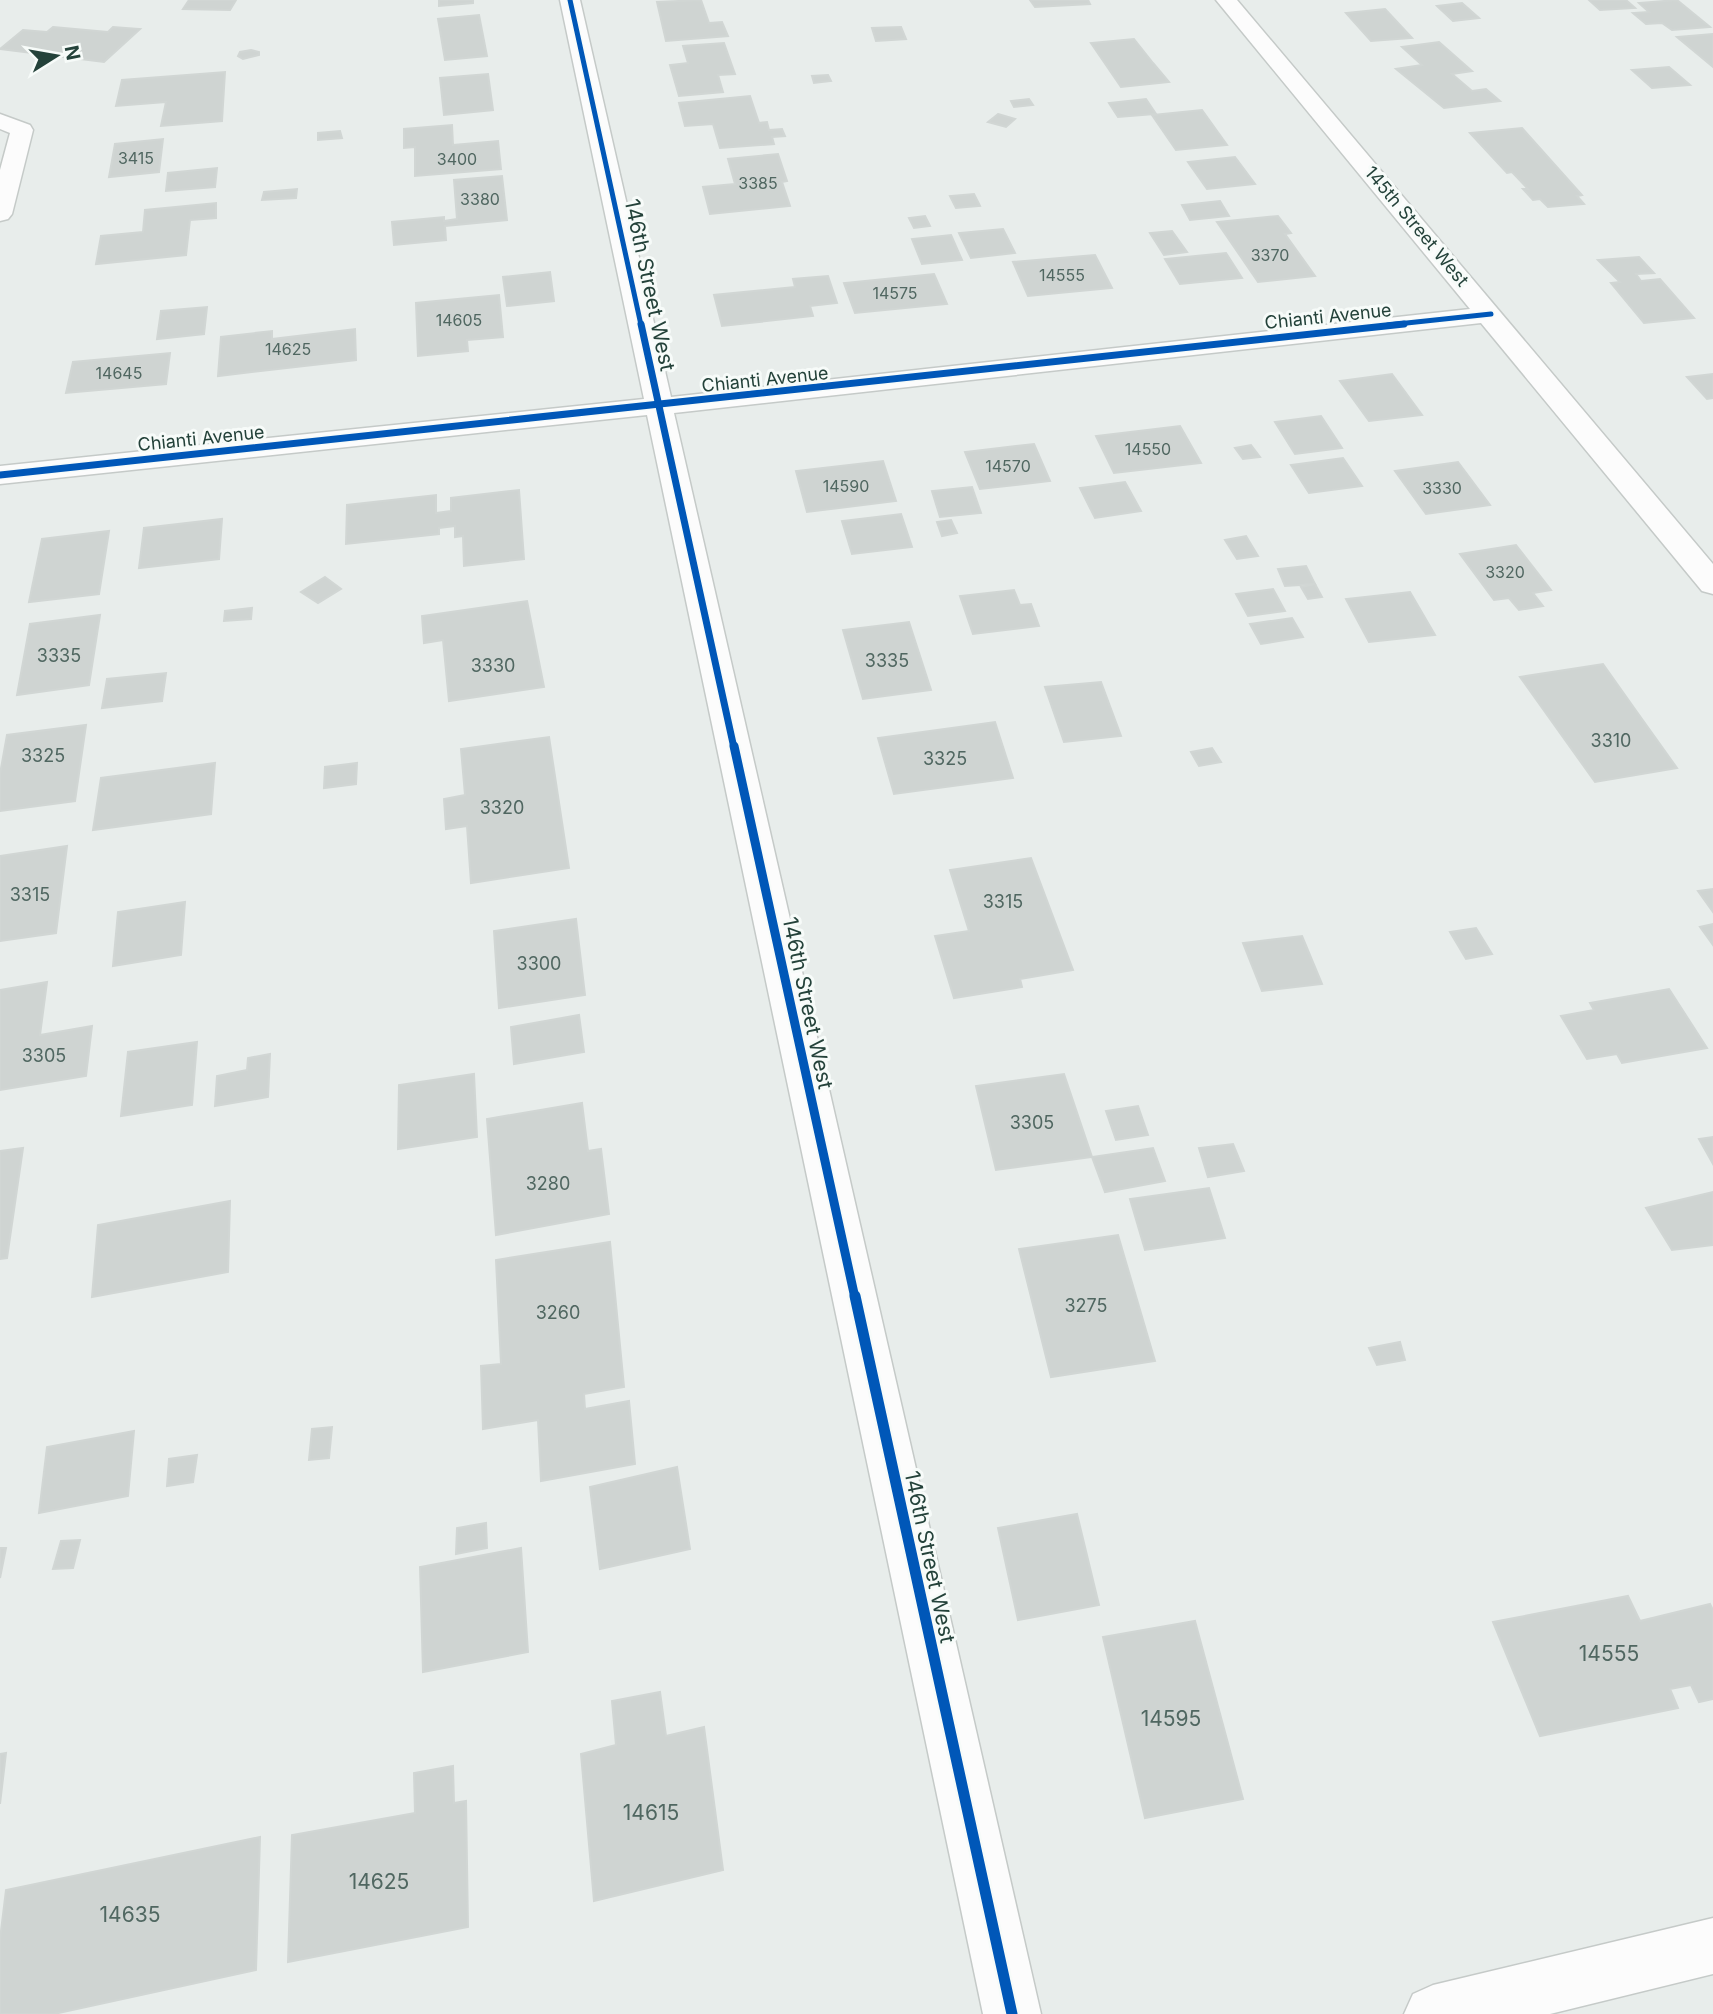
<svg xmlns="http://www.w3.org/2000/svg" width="1713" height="2014" font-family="Inter,sans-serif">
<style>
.building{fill:#cfd4d2;stroke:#d1d6d4;stroke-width:2}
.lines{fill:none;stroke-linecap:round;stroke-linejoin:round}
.minor-casing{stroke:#c5cac8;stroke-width:3}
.minor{fill:#fcfcfc;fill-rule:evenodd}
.cycleway-far3-casing{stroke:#f7fbf9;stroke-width:8}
.cycleway-far2-casing{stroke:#f7fbf9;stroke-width:10}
.cycleway-far1-casing{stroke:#f7fbf9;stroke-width:13}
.cycleway-casing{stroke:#f7fbf9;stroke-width:16}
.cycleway-far3{stroke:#0057b8;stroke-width:5}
.cycleway-far2{stroke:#0057b8;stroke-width:7}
.cycleway-far1{stroke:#0057b8;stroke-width:9}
.cycleway{stroke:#0057b8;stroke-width:11}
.labels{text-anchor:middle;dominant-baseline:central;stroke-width:6;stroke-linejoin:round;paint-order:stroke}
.far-number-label{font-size:16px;fill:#506761}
.far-street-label{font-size:18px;fill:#24423a;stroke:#f7fbf9}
.number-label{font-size:18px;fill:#506761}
.street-label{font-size:21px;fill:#24423a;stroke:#f7fbf9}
.near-number-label{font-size:21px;fill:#506761}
</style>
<rect width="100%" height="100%" fill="#e8edeb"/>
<g class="building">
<path d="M189,0H236L230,10L183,9Z"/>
<path d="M439,0H473V3L439,6Z"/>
<path d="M701,0L709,23L722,22L728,36L666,41L657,2Z"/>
<path d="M1030,0H1088L1090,4L1035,7Z"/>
<path d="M1589,0H1626L1635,8L1600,10Z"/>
<path d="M1677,0L1710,27L1672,30L1662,23L1646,24L1633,13L1649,12L1639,3Z"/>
<path d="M1462,3L1479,18L1453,21L1437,6Z"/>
<path d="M1385,9L1412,38L1371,41L1346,13Z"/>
<path d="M479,15L487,56L445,60L438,19Z"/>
<path d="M53,27L108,32L113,27L140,29L104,62L0,49L23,30L47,32Z"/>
<path d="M901,27L906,39L876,41L872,28Z"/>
<path d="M1713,34V67L1677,37Z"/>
<path d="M1134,39L1153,63L1169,82L1121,87L1091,43Z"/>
<path d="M1439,42L1472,71L1452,74L1472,91L1486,89L1500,101L1444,108L1396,69L1422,65L1402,47Z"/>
<path d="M724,43L735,74L718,75L723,92L679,96L670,65L688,63L683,46Z"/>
<path d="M251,50L259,52V55L243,59L238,56L240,52Z"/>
<path d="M1669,67L1690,85L1652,88L1632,70Z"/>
<path d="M225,72L222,121L161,126L166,102L116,106L122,80Z"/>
<path d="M488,74L493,110L444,115L440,78Z"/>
<path d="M828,75L831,81L814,83L812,76Z"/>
<path d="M750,96L759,123L767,122L769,130L782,129L785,136L772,137L774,144L720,148L713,124L685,126L679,103Z"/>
<path d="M1029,99L1033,105L1014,107L1011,101Z"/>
<path d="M1146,99L1156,114L1118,117L1109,103Z"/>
<path d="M1202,110L1227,145L1176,150L1152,115Z"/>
<path d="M998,114L1015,119L1006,127L988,122Z"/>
<path d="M452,125L453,145L498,141L501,169L415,176V147L404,148V129Z"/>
<path d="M1522,128L1582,195L1577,196L1584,204L1548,207L1540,199L1533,200L1523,189H1528L1512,172L1507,173L1470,133Z"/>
<path d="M340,131L342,138L318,140V133Z"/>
<path d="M163,139L159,172L109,177L115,144Z"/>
<path d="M778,154L787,181L782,182L790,206L710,214L703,187L735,184L728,159Z"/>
<path d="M1235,157L1255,184L1207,189L1188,162Z"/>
<path d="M217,168L215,187L166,191L168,173Z"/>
<path d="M502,176L507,220L445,226L446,240L394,245L392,222L444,217V221L457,219L454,180Z"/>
<path d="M297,189L296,198L262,200L264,192Z"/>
<path d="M974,194L980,206L956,208L950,196Z"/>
<path d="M1220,201L1229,216L1190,220L1182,205Z"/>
<path d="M216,203V218L190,220L186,255L96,264L101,236L143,232L145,210Z"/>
<path d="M925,216L930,226L914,228L909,218Z"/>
<path d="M1278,216L1291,233L1285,234L1315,276L1258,282L1217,222Z"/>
<path d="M1003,229L1015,253L971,258L959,233Z"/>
<path d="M1172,231L1187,252L1164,255L1150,233Z"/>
<path d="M951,235L962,260L922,264L912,239Z"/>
<path d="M1226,253L1242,278L1180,284L1165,259Z"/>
<path d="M1095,255L1112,288L1028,296L1013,262Z"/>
<path d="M1639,257L1654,273L1636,274L1641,281L1660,279L1694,318L1644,323L1611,283L1620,282L1598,260Z"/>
<path d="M550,272L554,301L507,306L503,277Z"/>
<path d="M934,274L947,304L855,313L844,283Z"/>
<path d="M828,276L837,303L810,306L813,316L722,326L714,295L795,287L793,279Z"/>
<path d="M499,295L503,337L467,340L468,351L418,356L416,303Z"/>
<path d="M207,307L204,334L157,339L161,311Z"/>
<path d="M355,329L356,360L218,376L221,337L272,331V339Z"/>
<path d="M170,353L166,384L66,393L73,362Z"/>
<path d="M1392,374L1422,415L1369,421L1340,381Z"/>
<path d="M1713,374V398L1707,399L1687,377Z"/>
<path d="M1321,416L1342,448L1295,454L1275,422Z"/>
<path d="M1180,426L1201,463L1114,473L1096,436Z"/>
<path d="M1034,444L1050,481L980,489L965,452Z"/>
<path d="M1251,445L1260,457L1243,459L1235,448Z"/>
<path d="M1343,458L1362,486L1309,493L1291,465Z"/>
<path d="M883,461L896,501L807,512L796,471Z"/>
<path d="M1458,462L1490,505L1426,514L1395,471Z"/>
<path d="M1125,482L1141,511L1095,518L1080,488Z"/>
<path d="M972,487L981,513L940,517L932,491Z"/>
<path d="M519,490L524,559L464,566L463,536L455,537V526L439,528V534L346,544L347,505L436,495V513L451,511V498Z"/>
<path d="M901,514L912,547L852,554L842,521Z"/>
<path d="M222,519L219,559L139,568L144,528Z"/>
<path d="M951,520L957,533L942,536L937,522Z"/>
<path d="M109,531L99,594L29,602L42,539Z"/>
<path d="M1246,536L1258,556L1237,559L1225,540Z"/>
<path d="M1516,545L1551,590L1533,593L1543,606L1519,610L1509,598L1494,600L1460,554Z"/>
<path d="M1306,566L1315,584L1285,586L1278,569Z"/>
<path d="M325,577L341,589L318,603L301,592Z"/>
<path d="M1315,584L1322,597L1308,599L1301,587Z"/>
<path d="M1273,589L1285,611L1248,616L1236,594Z"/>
<path d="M1014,590L1020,605L1031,604L1039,626L973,634L960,596Z"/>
<path d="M1410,592L1435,635L1369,642L1346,599Z"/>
<path d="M527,601L544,687L449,701L443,640L424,643L422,616Z"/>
<path d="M252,608L251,619L224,621L225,611Z"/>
<path d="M100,615L89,685L17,695L30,624Z"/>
<path d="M1292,618L1303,637L1261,644L1250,624Z"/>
<path d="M909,622L931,690L863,699L843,630Z"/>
<path d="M1603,664L1637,712L1677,768L1595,782L1520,677Z"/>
<path d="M166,673L162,701L102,708L107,679Z"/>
<path d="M1101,682L1121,736L1064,742L1045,687Z"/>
<path d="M995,722L1013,778L894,794L878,738Z"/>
<path d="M86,725L75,801L0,811V774L7,735Z"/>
<path d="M549,737L569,868L471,883L467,826L446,829L444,799L465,795L461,749Z"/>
<path d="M1212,748L1221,762L1199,766L1191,752Z"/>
<path d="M215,763L211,814L93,830L101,778Z"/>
<path d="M357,763L356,784L324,788L325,767Z"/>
<path d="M67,846L56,933L0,941V856Z"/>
<path d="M1031,858L1073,970L1020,979L1022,987L954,998L935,936L969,931L950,870Z"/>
<path d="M1713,889V912L1698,891Z"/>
<path d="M185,902L181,955L113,966L118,912Z"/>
<path d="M576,919L585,995L499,1008L494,931Z"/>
<path d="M1713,924V945L1700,927Z"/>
<path d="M1476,928L1492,954L1466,959L1450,932Z"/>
<path d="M1302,936L1322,984L1262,991L1243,943Z"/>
<path d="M47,982L40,1035L92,1026L86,1076L0,1090V990Z"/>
<path d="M1669,989L1707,1048L1622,1063L1617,1054L1587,1059L1561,1016L1594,1010L1590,1003Z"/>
<path d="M579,1015L584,1052L514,1064L511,1027Z"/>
<path d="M197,1042L192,1105L121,1116L128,1052Z"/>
<path d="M270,1054L268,1097L215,1106L217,1076L247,1070L248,1058Z"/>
<path d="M474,1074L477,1137L398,1149L399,1085Z"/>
<path d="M1064,1074L1092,1157L996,1170L976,1086Z"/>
<path d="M582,1103L588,1151L601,1149L609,1214L496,1235L487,1119Z"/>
<path d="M1138,1106L1148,1135L1116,1140L1106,1111Z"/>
<path d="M1713,1137V1164L1699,1139Z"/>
<path d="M1233,1144L1244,1171L1208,1177L1199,1148Z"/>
<path d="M23,1148L7,1258L0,1259V1151Z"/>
<path d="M1153,1148L1165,1181L1105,1192L1092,1157Z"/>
<path d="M1209,1188L1225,1238L1145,1250L1130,1199Z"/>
<path d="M1713,1192V1245L1672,1250L1646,1208Z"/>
<path d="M230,1201L228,1272L92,1297L98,1225Z"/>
<path d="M1118,1235L1155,1361L1051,1377L1019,1249Z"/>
<path d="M610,1242L624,1387L584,1394L585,1409L629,1401L635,1464L541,1481L538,1420L483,1429L481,1366L501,1364L496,1260Z"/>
<path d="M1400,1342L1405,1360L1377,1365L1369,1348Z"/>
<path d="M332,1427L329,1458L309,1460L312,1429Z"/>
<path d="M134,1431L128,1496L39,1513L47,1447Z"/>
<path d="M197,1455L193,1482L167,1486L169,1459Z"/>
<path d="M677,1467L690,1549L600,1569L590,1487Z"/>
<path d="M1077,1514L1099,1605L1018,1620L998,1528Z"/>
<path d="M486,1523L487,1548L456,1554L457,1528Z"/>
<path d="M80,1540L73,1568L53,1569L61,1541Z"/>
<path d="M0,1548H6L0,1578Z"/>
<path d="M521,1548L528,1652L423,1672L420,1567Z"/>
<path d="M1628,1596L1640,1621L1710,1604L1713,1610V1699L1699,1702L1691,1685L1670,1689L1678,1708L1540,1736L1493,1622Z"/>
<path d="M1195,1621L1243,1799L1145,1818L1103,1637Z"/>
<path d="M660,1692L666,1736L704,1727L723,1870L594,1901L581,1754L616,1745L612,1701Z"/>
<path d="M6,1753L0,1804V1754Z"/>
<path d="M453,1766L454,1803L466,1801L468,1927L288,1962L292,1835L415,1813L414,1773Z"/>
<path d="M260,1837L256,1970L54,2014H0V1939L6,1890Z"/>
</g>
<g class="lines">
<defs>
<g id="minor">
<path d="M560,0H580L671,397L1470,309L1216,0H1237L1713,564V594L1702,591L1481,323L674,413L1041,2014H983L647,415L0,484V466L644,399Z"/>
<path d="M0,114L30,125L33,130L12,214L8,219L0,221V170L10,133L0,129Z"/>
<path d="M1713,1918V1974L1550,2014H1404L1413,1994L1433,1985Z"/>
</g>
</defs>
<use href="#minor" class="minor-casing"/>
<use href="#minor" class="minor"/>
<defs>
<g id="cycleway-far3">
<path d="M570,0L641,325"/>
<path d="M1388,325L1491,314"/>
</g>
<g id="cycleway-far2">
<path d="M641,324L734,748"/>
<path d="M0,475L1404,324"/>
</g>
<path id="cycleway-far1" d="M734,746L855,1298"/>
<path id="cycleway" d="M855,1296L1012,2014"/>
</defs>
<use href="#cycleway-far3" class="cycleway-far3-casing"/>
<use href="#cycleway-far2" class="cycleway-far2-casing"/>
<use href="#cycleway-far1" class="cycleway-far1-casing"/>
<use href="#cycleway" class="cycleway-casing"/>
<use href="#cycleway-far3" class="cycleway-far3"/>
<use href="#cycleway-far2" class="cycleway-far2"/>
<use href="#cycleway-far1" class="cycleway-far1"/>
<use href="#cycleway" class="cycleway"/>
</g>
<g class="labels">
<g class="far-number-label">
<text x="136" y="158">3415</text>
<text x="457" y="159">3400</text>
<text x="758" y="183">3385</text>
<text x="480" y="199">3380</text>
<text x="1270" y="255">3370</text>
<text x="1062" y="275">14555</text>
<text x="895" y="293">14575</text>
<text x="459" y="320">14605</text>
<text x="288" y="349">14625</text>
<text x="119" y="373">14645</text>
<text x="1148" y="449">14550</text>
<text x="1008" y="466">14570</text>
<text x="846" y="486">14590</text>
<text x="1442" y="488">3330</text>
<text x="1505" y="572">3320</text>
</g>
<g class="far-street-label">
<text transform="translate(1417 226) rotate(50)">145th Street West</text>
<text transform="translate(1328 316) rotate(-6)">Chianti Avenue</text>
<text transform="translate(765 379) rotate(-6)">Chianti Avenue</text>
<text transform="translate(201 438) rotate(-6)">Chianti Avenue</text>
</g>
<g class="number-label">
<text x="59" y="655">3335</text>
<text x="887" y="660">3335</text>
<text x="493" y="665">3330</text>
<text x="1611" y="740">3310</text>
<text x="43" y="755">3325</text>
<text x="945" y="758">3325</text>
<text x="502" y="807">3320</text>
<text x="30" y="894">3315</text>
<text x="1003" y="901">3315</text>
<text x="539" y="963">3300</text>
<text x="44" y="1055">3305</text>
<text x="1032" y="1122">3305</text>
<text x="548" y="1183">3280</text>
<text x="1086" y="1305">3275</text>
<text x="558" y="1312">3260</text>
</g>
<g class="street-label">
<text transform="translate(650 285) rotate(78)">146th Street West</text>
<text transform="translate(808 1003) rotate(78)">146th Street West</text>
<text transform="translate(930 1557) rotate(78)">146th Street West</text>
</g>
<g class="near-number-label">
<text x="1609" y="1653">14555</text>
<text x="1171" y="1718">14595</text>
<text x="651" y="1812">14615</text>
<text x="379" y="1881">14625</text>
<text x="130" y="1914">14635</text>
</g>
</g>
<g transform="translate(56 56) rotate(79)" stroke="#f7fbf9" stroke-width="5" paint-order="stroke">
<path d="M0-5L12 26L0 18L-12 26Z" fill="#24423a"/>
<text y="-10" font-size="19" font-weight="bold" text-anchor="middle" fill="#24423a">N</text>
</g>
</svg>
